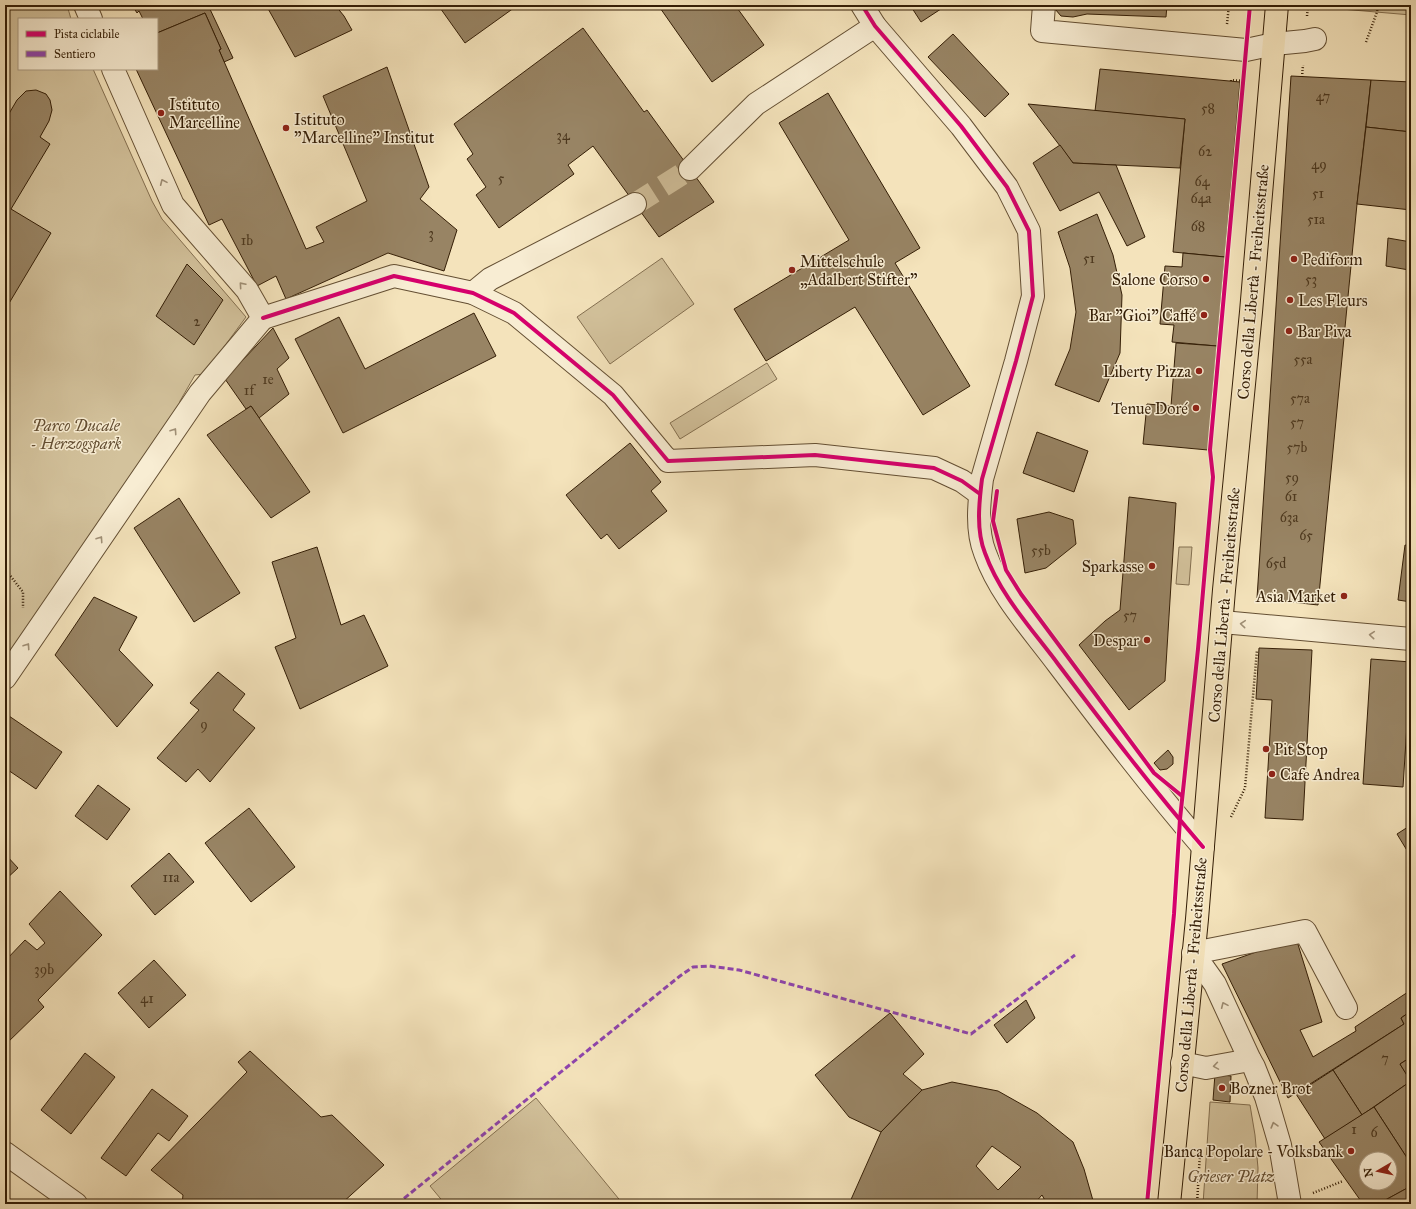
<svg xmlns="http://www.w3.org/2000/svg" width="1416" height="1209" font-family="'IM FELL Great Primer',serif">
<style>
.green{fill:#d3c29c;stroke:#847051}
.building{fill:#988464;stroke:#341e06;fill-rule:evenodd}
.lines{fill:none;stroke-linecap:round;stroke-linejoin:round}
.minor-tunnel{stroke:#cebc97;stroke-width:22;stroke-dasharray:22 11;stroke-linecap:butt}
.minor-casing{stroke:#644f33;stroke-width:24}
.major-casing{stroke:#341e06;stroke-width:24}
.path{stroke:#341e06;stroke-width:2.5;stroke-dasharray:1 2;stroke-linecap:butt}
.minor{stroke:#f8edd3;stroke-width:22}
.major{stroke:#f4e3bb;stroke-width:22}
.quiet{stroke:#8e44ad;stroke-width:3;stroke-dasharray:6 3;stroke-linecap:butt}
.cycleway-casing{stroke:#f8edd3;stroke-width:6}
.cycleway{stroke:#d6006c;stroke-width:4}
.oneway{stroke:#a09077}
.poi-dot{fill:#8f2418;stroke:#f8edd3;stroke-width:1.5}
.labels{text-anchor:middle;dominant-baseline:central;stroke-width:3;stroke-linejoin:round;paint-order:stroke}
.number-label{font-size:14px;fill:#4d381e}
.poi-label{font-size:16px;fill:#341e06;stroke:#f8edd3;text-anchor:start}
.street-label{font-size:16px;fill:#341e06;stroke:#f8edd3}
.park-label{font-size:16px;font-style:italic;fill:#644f33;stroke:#f8edd3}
</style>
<rect width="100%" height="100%" fill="#f4e3bb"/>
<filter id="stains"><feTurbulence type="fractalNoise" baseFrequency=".005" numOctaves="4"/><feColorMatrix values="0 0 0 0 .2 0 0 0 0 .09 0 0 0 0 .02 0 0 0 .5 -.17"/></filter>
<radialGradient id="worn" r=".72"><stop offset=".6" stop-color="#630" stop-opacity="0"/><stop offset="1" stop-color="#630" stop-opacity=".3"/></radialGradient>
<g class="green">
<path d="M5,5H67L71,19H19V69H93L152,201L162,219L246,317L204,374L195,375L180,401V411L5,659Z"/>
<path d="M1318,5H1411V15L1318,7Z"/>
<path d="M662,258L694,304L610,364L577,317Z"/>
<path d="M767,363L777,379L680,439L670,423Z"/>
<path d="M1179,547H1192L1189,585L1176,584Z"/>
<path d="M536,1098L623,1204H445L430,1186Z"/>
<path d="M1210,1102L1250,1105L1255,1135L1258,1168L1257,1204H1203Z"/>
</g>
<g class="building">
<path d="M132,5H208L233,58L224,62L219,50L221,49L205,13L157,33V19H143L139,11L137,13Z"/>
<path d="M266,5H335L344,16L352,30L295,57Z"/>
<path d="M438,5H518L465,43Z"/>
<path d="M658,5H735L764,45L712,82Z"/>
<path d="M910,5H947L921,22Z"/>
<path d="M1055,5H1167L1166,17L1087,14L1073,17L1061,16L1055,9Z"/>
<path d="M205,13L221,49L219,50L306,249L324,242L316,227L367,201L323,96L387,67L429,187L420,199L457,230L444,271L388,253L286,299L276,276L257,286L222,219L209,225L136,69H157V33Z"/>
<path d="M583,28L644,112L647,110L714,202L659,237L593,146L568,165L574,174L499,228L476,195L486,187L467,159L473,154L454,124Z"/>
<path d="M953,34L1009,94L985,117L928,57Z"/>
<path d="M1100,69L1240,82L1225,257L1173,252L1185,119L1095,111Z"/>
<path d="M1291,76L1371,80L1357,204L1318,605L1257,598Z"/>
<path d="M1371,80L1411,82V132L1366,127Z"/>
<path d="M36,90L46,94L50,100L52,110L49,121L40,137L50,144L11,209L51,233L5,310V116L7,117L17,100L26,91Z"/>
<path d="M828,93L920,248L895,263L970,386L923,415L855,307L766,361L734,309L849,240L779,123Z"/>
<path d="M1028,104L1185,119L1180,168L1073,163Z"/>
<path d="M1366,127L1411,132V210L1357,204Z"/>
<path d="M1060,145L1073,163L1116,165L1145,237L1127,246L1099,192L1060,211L1033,163Z"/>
<path d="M1097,214L1113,255L1122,295L1120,353L1099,402L1055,385L1070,349L1076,312L1070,268L1058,232Z"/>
<path d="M1388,238L1411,242V275L1409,270L1386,266Z"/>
<path d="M1183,253L1225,257L1217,346L1172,342L1174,325L1160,324L1165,266L1182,267Z"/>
<path d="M187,264L223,300L194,345L156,316Z"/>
<path d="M474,313L496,356L343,433L295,339L339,317L365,369Z"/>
<path d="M273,328L289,358L277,369L289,394L259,418L251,406L246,409L225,379Z"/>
<path d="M1176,343L1217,346L1208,450L1143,444L1147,404L1171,406Z"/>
<path d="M251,406L310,492L271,518L207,435Z"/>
<path d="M1037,432L1088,451L1074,492L1023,473Z"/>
<path d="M630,443L661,482L651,491L667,511L619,549L607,534L601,539L566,495Z"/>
<path d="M1129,497L1176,503L1165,681L1129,710L1079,645L1105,621L1120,610Z"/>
<path d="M179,498L240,593L194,622L134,528Z"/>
<path d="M1049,512L1073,520L1076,544L1046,568L1025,573L1017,519Z"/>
<path d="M1405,545L1411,546V602L1398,600Z"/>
<path d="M317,547L341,625L364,615L388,666L300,709L275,647L296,638L272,562Z"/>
<path d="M94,597L137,617L119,650L153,685L117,727L55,655Z"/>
<path d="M1259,648L1312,650L1303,820L1265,818L1272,700L1256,699Z"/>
<path d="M1371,659L1411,662L1403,787L1363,784Z"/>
<path d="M218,672L245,694L233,710L255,728L210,782L198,769L186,782L157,758L199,710L190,703Z"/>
<path d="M9,716L62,752L36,789L5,768V722Z"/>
<path d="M1168,750L1173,757V764L1167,769L1160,770L1154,763Z"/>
<path d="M98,785L130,809L107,840L75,816Z"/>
<path d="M249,808L295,867L251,902L205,843Z"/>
<path d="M1411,825V857L1397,834Z"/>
<path d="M169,853L194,882L155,915L131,886Z"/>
<path d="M5,854L18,868L5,880Z"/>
<path d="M60,891L102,935L38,1000L44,1007L5,1045V978L8,975L5,972V961L25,940L37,950L45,943L29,924Z"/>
<path d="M1296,938L1322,1022L1300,1030L1313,1057L1356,1031L1355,1027L1411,990V1011L1401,1018L1404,1024L1288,1098L1222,964Z"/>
<path d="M154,960L186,995L149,1028L118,993Z"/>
<path d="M1026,1000L1035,1018L1007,1043L994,1025Z"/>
<path d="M1411,1011V1057L1400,1064L1411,1081L1362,1115L1333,1070L1404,1024L1401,1018Z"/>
<path d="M890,1013L924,1054L903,1074L922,1090L881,1132L849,1117L815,1075Z"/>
<path d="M250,1051L321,1117L332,1115L384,1165L341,1204H182L183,1195L151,1170L247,1072L238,1062Z"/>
<path d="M85,1053L115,1077L71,1134L41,1110Z"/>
<path d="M1411,1057V1082L1400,1064Z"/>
<path d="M1333,1070L1362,1115L1325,1139L1296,1094Z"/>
<path d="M1215,1074L1231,1076L1230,1102L1213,1100Z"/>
<path d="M1411,1081V1164L1374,1107Z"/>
<path d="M952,1082L998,1091L1037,1113L1073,1142L1084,1169L1094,1204H1047L1042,1195L1034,1204H849L881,1132L922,1090ZM992,1146L1021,1167L998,1190L976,1166Z"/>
<path d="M152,1089L188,1116L169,1141L158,1133L126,1176L101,1158Z"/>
<path d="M1374,1107L1411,1164V1186L1378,1204H1363L1319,1142ZM1366,1159H1390V1183H1366Z"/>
<path d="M1411,1186V1204H1378Z"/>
</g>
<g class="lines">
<path class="minor-tunnel" d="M635,204L690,169"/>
<defs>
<g id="minor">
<path d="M85,5L91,19"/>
<path d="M862,5L875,26L961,126L1007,187L1029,231L1033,296L1016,361L982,479C979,503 976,530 985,553C1000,595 1032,629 1058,664C1105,726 1152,788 1203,847"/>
<path d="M1044,5L1042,31L1246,50L1274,44L1305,41L1315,39"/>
<path d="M113,69L173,205L247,290L263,318"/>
<path d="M690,169L756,104L875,26"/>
<path d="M473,293L490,279L635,204"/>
<path d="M263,318L394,276L473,293L514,313L613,395L668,461L815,455L934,468L962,481L980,494"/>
<path d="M1222,622L1411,639"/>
<path d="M5,678L200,393L263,318"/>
<path d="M1182,1063L1206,1068L1250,1060"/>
<path d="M5,1153L76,1204"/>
<path d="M1290,1204L1280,1145L1266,1097L1254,1067L1250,1060L1215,984L1193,953L1305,931L1346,1008"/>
</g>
<path id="major" d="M1169,1204L1197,919L1224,590L1251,312L1277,5"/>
</defs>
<use href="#minor" class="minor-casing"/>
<use href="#major" class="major-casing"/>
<g class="path">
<path d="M1307,16L1308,5"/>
<path d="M1227,24L1229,5"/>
<path d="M1366,42L1377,12L1378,5"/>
<path d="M1302,77L1303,65"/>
<path d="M1231,81V80L1244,81"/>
<path d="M5,569L23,592V608"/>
<path d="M1231,817L1245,788L1257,650"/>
<path d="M1313,1193L1343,1181"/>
<path d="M1197,1204L1200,1153"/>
</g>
<use href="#minor" class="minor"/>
<use href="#major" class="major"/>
<path class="quiet" d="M397,1204L680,976L693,967L709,966L739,970L971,1034L1075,955"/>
<defs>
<g id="cycleway">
<path d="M862,5L875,26L961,126L1007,187L1029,231L1033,296L1016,361L982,479C979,503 976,530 985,553C1000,595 1032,629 1058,664C1105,726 1152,788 1203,847"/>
<path d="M263,318L394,276L473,293L514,313L613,395L668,461L815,455L934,468L962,481L980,494"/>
<path d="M997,491L993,521L1006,570L1021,594L1154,773L1182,796"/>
<path d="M1147,1204L1174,914L1180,819L1198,649L1213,477L1210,450L1250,5"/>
</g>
</defs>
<use href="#cycleway" class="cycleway-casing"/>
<use href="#cycleway" class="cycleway"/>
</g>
<defs><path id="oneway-chevron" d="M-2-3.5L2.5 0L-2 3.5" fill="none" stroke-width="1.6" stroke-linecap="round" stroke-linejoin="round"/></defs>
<g class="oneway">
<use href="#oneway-chevron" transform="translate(163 182) rotate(-114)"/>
<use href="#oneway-chevron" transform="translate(242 285) rotate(-131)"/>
<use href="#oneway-chevron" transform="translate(174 431) rotate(-56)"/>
<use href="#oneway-chevron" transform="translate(100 539) rotate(-56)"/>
<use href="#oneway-chevron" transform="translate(1243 624) rotate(-175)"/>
<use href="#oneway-chevron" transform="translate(1372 635) rotate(-175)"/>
<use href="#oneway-chevron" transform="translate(27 646) rotate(-56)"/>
<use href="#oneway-chevron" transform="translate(1224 1005) rotate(-114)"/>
<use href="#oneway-chevron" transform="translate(1216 1066) rotate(171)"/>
<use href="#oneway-chevron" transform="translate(1274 1125) rotate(-106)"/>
</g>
<g class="poi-dot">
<circle cx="161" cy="113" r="4"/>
<circle cx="286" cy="128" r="4"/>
<circle cx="1294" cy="259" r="4"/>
<circle cx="792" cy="270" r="4"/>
<circle cx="1206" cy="279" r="4"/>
<circle cx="1290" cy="300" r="4"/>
<circle cx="1204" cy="315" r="4"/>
<circle cx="1289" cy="331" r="4"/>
<circle cx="1199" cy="371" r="4"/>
<circle cx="1196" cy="408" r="4"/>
<circle cx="1152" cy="566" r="4"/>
<circle cx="1344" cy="596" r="4"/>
<circle cx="1147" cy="640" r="4"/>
<circle cx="1266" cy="749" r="4"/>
<circle cx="1272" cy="774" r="4"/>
<circle cx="1222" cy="1088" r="4"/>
<circle cx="1351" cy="1151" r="4"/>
</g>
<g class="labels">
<g class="number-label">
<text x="1323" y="96">47</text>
<text x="1208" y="108">58</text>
<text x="563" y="135">34</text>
<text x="1205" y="151">62</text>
<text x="1319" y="164">49</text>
<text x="501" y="178">5</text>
<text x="1202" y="181">64</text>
<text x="1318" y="193">51</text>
<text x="1201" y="198">64a</text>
<text x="1316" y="219">51a</text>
<text x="1198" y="226">68</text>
<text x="431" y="233">3</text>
<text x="247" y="240">1b</text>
<text x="1089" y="258">51</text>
<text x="1311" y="279">53</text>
<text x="197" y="321">2</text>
<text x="1303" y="359">55a</text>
<text x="268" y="379">1e</text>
<text x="249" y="390">1f</text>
<text x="1300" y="398">57a</text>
<text x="1297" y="422">57</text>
<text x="1297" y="447">57b</text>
<text x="1292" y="477">59</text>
<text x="1291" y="496">61</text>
<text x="1289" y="517">63a</text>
<text x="1306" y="535">65</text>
<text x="1041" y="550">55b</text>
<text x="1276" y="563">65d</text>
<text x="1130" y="615">57</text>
<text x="204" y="724">9</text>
<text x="171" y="877">11a</text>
<text x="44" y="969">39b</text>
<text x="147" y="998">41</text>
<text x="1385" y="1058">7</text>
<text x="1354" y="1129">1</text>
<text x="1374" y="1132">6</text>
</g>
<g class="poi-label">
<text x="169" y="104">Istituto<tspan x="169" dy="18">Marcelline</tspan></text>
<text x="294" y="119">Istituto<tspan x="294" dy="18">"Marcelline" Institut</tspan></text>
<text x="1302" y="259">Pediform</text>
<text x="800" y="261">Mittelschule<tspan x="800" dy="18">„Adalbert Stifter”</tspan></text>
<text x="1198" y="279" text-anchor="end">Salone Corso</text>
<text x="1298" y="300">Les Fleurs</text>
<text x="1196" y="315" text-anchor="end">Bar "Gioi" Caffé</text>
<text x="1297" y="331">Bar Piva</text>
<text x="1191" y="371" text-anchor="end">Liberty Pizza</text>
<text x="1188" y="408" text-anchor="end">Tenue Doré</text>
<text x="1144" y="566" text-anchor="end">Sparkasse</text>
<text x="1336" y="596" text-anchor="end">Asia Market</text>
<text x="1139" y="640" text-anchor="end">Despar</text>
<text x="1274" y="749">Pit Stop</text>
<text x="1280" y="774">Cafe Andrea</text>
<text x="1230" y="1088">Bozner Brot</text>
<text x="1343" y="1151" text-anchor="end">Banca Popolare - Volksbank</text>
</g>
<g class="street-label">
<text transform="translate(1253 282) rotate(-85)">Corso della Libertà - Freiheitsstraße</text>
<text transform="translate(1224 605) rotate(-85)">Corso della Libertà - Freiheitsstraße</text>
<text transform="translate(1191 975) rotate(-85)">Corso della Libertà - Freiheitsstraße</text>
</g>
<g class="park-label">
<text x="76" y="425">Parco Ducale<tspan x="76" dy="18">- Herzogspark</tspan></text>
<text x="1231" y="1176">Grieser Platz</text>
</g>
</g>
<rect width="1416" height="1209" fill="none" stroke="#f4e3bb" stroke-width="20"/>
<rect x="6" y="6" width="1404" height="1197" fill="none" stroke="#341e06" stroke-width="2"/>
<rect x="10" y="10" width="1396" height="1189" fill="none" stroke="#341e06"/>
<rect x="18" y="18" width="140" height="52" fill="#f8edd3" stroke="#aa9a81"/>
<rect x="26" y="31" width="20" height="6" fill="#d6006c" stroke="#aa9a81"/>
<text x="54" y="38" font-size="12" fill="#341e06">Pista ciclabile</text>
<rect x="26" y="51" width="20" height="6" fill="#8e44ad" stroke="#aa9a81"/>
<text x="54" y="58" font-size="12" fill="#341e06">Sentiero</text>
<g transform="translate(1378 1171) rotate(261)"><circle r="19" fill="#f8edd3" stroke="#aa9a81"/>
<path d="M0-3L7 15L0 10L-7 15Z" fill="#8f2418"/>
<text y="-6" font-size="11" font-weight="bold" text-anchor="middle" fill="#341e06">N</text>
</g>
<rect width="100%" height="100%" filter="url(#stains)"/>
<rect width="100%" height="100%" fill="url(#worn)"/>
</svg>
